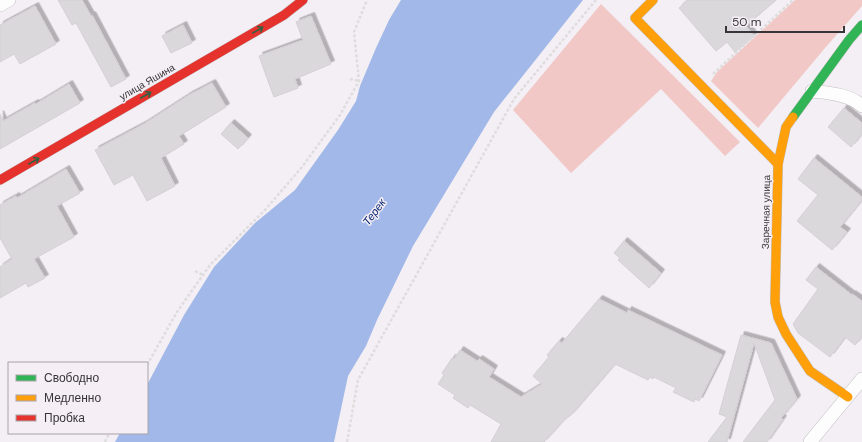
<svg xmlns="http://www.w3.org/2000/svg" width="862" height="442" font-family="'DM Sans',sans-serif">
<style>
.green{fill:#f2c8c7}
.water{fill:#a1b8e8}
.building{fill:#dbd8dc;stroke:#d3d0d4;filter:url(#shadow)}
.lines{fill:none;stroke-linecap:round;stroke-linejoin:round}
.street-casing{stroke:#c1bec1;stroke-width:14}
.fast-casing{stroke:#c1bec1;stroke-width:10}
.slow-casing{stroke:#c1bec1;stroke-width:10}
.jam-casing{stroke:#c1bec1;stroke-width:10}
.path{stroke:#deddde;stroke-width:2.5;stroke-dasharray:3 2;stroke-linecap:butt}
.street{stroke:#fdfdfd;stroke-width:13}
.fast{stroke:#30b455;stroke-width:9}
.slow{stroke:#ff9f0a;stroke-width:9}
.jam{stroke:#e5322d;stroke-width:9}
.oneway{stroke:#356142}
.labels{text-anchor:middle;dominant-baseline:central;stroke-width:3;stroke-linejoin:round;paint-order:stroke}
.street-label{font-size:10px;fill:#373537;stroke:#f5eef5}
.water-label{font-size:11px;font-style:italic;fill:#072773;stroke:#f5eef5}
</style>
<defs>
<filter id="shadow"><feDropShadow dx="3.5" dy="-3.5" stdDeviation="0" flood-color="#0004"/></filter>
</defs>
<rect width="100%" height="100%" fill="#f4eff4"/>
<g class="green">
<path d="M795,0H862V6L825,48L758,128L711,81L717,72Z"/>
<path d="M601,4L740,142L725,156L661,89L571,173L513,110Z"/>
</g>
<path class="water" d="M401,0H583L494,112L413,246L377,320L366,346L348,376L334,442H115L120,433H147V385L184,315L214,267L255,223L295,190L338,130L356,101L360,86L376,48L389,20Z"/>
<g class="building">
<path d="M58,0H82L91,16L92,15L126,79L111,87L76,23L72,25Z"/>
<path d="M688,0H776L746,26L754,36L735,52L727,42L716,51L679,8Z"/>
<path d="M35,6L56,44L20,64L14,54L0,62V25Z"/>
<path d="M311,16L331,64L295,79L298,88L274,97L268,81L269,80L268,81L259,56L303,40L296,22Z"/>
<path d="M183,25L192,43L171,53L162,36Z"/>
<path d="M212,83L226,107L179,136L184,144L161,158L175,186L147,201L133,175L114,185L95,150L144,124L189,95Z"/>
<path d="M69,84L80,103L0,149V114L3,121L35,103L36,104Z"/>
<path d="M844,108L862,123V134L851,147L828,127Z"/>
<path d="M231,123L248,138L238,149L221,134Z"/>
<path d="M814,158L862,197V200L840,227L847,232L832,250L797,221L818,195L798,179Z"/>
<path d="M66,169L80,193L57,206L74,237L34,259L45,278L28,287L26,283L0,298V267L12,259L0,238V205L16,196L17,198Z"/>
<path d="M624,241L661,273L649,288L618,260L620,258L614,253Z"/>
<path d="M816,267L852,295V294L862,301V337L855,345L845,337L830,357L798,333L793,324L818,289L806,280Z"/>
<path d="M599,299L627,313L628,310L722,355L699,401L695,399L694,402L673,392L676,388L654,377L653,379L650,377L648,380L615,364L571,415L563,421L544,442H491L501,424L470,405L468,408L453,398L455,395L438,384L444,375L442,373L452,358L454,359L460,350L477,361L479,359L494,369L489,377L521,397L542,384L533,376L549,357L547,355L559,341L562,343Z"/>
<path d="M741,335L771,343L797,399L781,418L783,419L767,442H743L775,400L754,343L727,442H708L727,417L719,414Z"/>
</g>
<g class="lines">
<defs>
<g id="street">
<path d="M0,5L9,0"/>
<path d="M812,91C829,93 849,94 862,106"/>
<path d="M810,442L862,379"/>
</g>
<path id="fast" d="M793,117L849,40L862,25"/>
<g id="slow">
<path d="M653,0L635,18L778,164"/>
<path d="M793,117L786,127L778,164L775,302L778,317L786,334L810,371L848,397"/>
</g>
<path id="jam" d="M0,180L284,15L303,0"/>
</defs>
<use href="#street" class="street-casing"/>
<use href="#fast" class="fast-casing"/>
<use href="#slow" class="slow-casing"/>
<use href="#jam" class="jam-casing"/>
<g class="path">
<path d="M713,74L793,0"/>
<path d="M350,79L359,81"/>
<path d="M195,271L203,275"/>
<path d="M147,365L177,312L210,265L265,210L302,167L340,115L359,81L354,32L367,0"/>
<path d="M105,442L109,433"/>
<path d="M347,442L358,380L514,99L596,0"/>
</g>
<use href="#street" class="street"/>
<use href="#fast" class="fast"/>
<use href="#slow" class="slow"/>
<use href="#jam" class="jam"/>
</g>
<defs><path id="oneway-shaft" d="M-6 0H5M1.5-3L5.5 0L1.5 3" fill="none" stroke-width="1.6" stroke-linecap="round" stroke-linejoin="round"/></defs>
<g class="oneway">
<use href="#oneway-shaft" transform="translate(258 30) rotate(-30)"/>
<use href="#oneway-shaft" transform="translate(146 95) rotate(-30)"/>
<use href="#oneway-shaft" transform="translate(34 161) rotate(-30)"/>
</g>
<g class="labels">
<g class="street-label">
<text transform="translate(147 82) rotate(-30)">улица Яшина</text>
<text transform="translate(766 212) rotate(-89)">Заречная улица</text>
</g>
<g class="water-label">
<text transform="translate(374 212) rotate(-53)">Терек</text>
</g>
</g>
<rect x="8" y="362" width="140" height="72" fill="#f5eef5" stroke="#a9a4a9"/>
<rect x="16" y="375" width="20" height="6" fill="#30b455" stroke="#a9a4a9"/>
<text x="44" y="382" font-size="12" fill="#373537">Свободно</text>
<rect x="16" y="395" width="20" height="6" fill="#ff9f0a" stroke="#a9a4a9"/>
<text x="44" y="402" font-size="12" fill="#373537">Медленно</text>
<rect x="16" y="415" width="20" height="6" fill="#e5322d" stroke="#a9a4a9"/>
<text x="44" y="422" font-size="12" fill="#373537">Пробка</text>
<path d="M726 26v6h118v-6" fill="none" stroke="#373537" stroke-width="2"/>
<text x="732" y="26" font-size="12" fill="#373537" stroke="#f5eef5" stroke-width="3" paint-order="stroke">50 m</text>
</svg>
